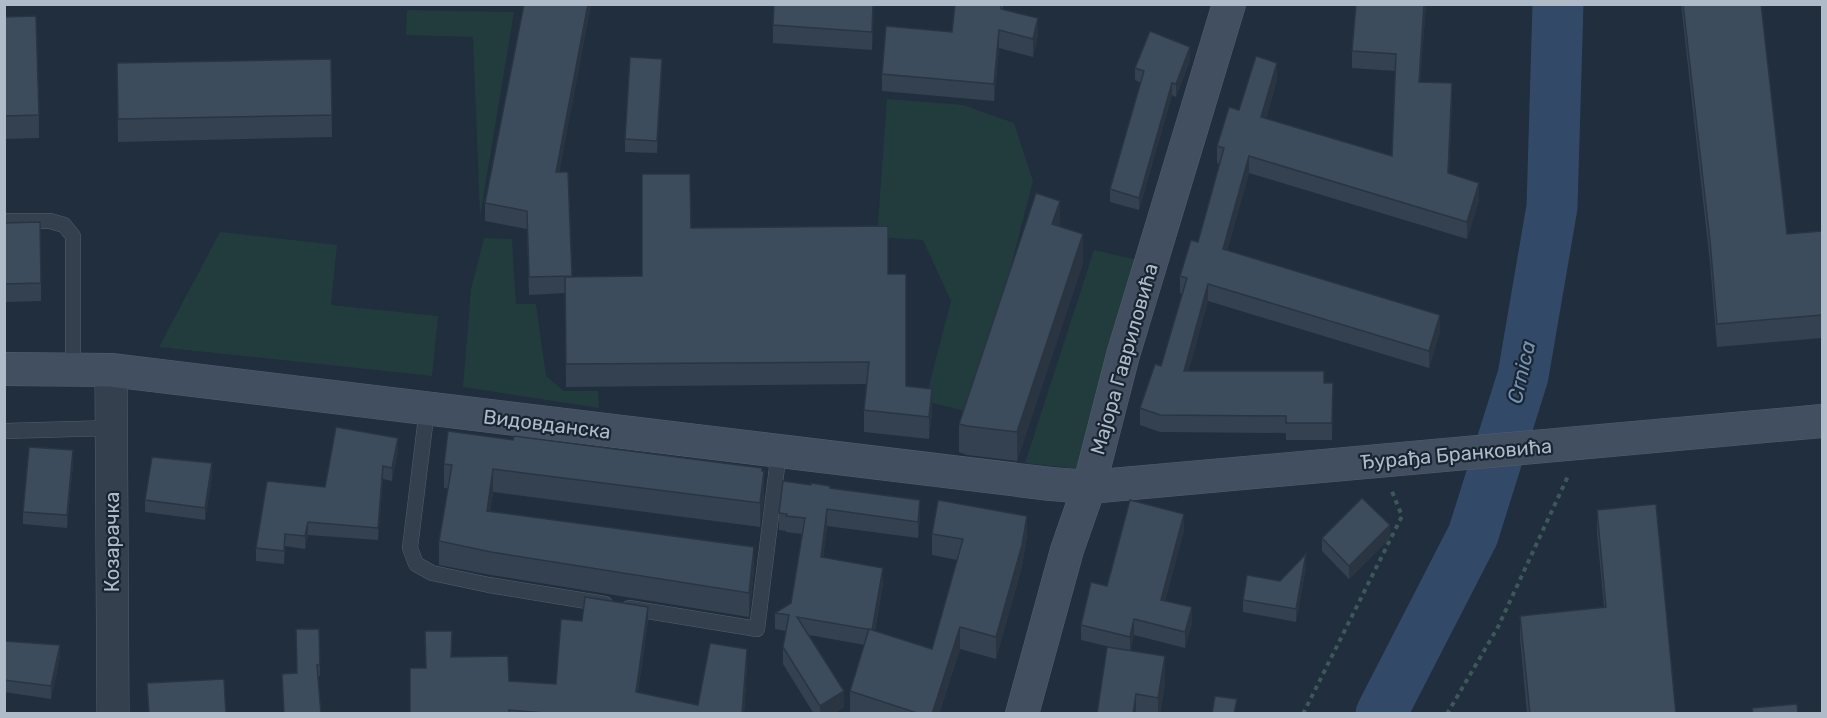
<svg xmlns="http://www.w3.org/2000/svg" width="1827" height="718" font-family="Rubik,sans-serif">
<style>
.green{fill:#223c3e}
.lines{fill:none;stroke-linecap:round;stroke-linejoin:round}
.river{stroke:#324a67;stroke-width:51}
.lane-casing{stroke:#525e6b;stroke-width:16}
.street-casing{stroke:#525e6b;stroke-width:33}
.secondary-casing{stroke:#525e6b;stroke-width:34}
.path{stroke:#3d5858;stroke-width:4;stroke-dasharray:4.5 4.5;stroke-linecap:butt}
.lane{stroke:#34404d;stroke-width:15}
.street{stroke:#34404d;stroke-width:32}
.secondary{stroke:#424f61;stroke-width:33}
.wall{fill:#344150}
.shaded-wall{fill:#2a3541}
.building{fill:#3c4c5d;stroke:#2a3541;stroke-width:1.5}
.labels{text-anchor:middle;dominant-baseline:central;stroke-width:4.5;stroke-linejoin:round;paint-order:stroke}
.street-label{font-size:20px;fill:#afbbc9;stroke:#1a2532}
.water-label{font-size:21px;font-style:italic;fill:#7493b4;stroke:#1a2532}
</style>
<rect width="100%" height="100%" fill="#202e3d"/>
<g class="green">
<path d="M407,10L514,12L480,217L473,37L406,35Z"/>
<path d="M887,99L963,105L1014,123L1033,181L973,413L925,401L951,301L923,240L877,237Z"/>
<path d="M220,232L337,245L331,305L438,316L432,376L159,347Z"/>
<path d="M484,238L512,239L516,304H536L546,376L564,391H598L599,408L463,387L471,289Z"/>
<path d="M1094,250L1137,260L1080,469L1025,463Z"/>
</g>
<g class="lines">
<path class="river" d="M1381,714L1473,535L1523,376L1552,207L1558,4"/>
<defs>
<g id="lane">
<path d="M4,221H50L64,225L73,236V370"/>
<path d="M427,409L410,548L416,564L432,573L489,585L605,604"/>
<path d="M4,431L111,428"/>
<path d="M629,608L757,629L779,451"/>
</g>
<path id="street" d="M111,370L113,714"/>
<g id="secondary">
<path d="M4,369L111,370L1051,484L1089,487L1822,421"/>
<path d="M1022,714L1067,550L1089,487L1123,355L1229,4"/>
</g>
</defs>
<use href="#lane" class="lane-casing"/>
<use href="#street" class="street-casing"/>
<use href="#secondary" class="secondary-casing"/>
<g class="path">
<path d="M1303,714L1402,516L1391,489"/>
<path d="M1447,714L1498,627L1569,474"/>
</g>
<use href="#lane" class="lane"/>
<use href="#street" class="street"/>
<use href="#secondary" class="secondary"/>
</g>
<g class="wall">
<path d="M591,4L559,172H568L572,277L642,276L691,228L888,274L906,386L932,411L929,439L864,432V410L866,384L566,387L565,293L529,295L527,229L485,221V203Z"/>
<path d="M874,4L872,50L773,43V25Z"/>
<path d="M1003,4V9L1038,35L1033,57L999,48L994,101L882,91V74L952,32Z"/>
<path d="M1426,4L1420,82L1452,100L1449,174L1479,200L1467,239L1249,173L1227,251L1440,332L1429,368L1208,301L1188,371L1333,383L1332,440H1286V433L1160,432L1140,425V408L1161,366L1182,294L1180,293V276L1198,242L1220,164L1217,163V146L1239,110L1277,80L1266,118L1392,156L1395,71L1352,68V51Z"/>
<path d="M1681,4H1761L1787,234L1822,231V338L1717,347L1710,263Z"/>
<path d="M4,17L39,115V138L4,139Z"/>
<path d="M331,59L332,137L118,142L117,63Z"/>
<path d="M1190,60L1176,97L1172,95L1139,210L1110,202V189L1141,83L1135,80V68Z"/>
<path d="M662,71L657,153L625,152V139Z"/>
<path d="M4,223L41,283V301L4,302Z"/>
<path d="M1060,227L1083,263L1017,461L967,455L959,452V424Z"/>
<path d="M398,451L392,481L383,479L378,540L308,535L305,549L285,546L284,564L256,561V548L325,487Z"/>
<path d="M73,463L67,528L23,524V512Z"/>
<path d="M444,464L764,495L760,527L493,492L490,511L754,570L749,617L491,575L439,565V541L448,488H444Z"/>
<path d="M212,476L205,520L145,512V500Z"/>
<path d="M811,485L830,488L920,516L918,538L827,526L823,558L883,584L875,631L932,649L957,560L932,555V534L1027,537L1022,566L996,659L960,649L939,714H852L850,713V691L865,645L809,635L844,707L834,714H814L783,664V647L786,631L775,629V613L791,603L802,534L786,532V531L779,530V513Z"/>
<path d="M1597,510L1676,714H1527L1520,638V616L1604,607L1597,533Z"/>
<path d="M1184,530L1165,601L1192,623L1185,648L1134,635L1130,651L1165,685L1160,714H1097L1110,647L1081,640V625L1107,586Z"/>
<path d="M1322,538H1390L1349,579L1322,551Z"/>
<path d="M1306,567L1296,622L1243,612V600Z"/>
<path d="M582,621H648L638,692L698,705L747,663L744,714H410L426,668L451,657L509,681L556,684Z"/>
<path d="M319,629L320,676H318L321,714H284L282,674L297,673Z"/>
<path d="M4,641L60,657L51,699L4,692Z"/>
</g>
<g class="shaded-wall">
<path d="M588,4L591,5L556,190V172Z"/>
<path d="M873,4L874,13L872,50V32Z"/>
<path d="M1424,4H1426L1419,99V82Z"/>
<path d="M1038,18V35L1033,57V39Z"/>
<path d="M999,30V48L994,101V84Z"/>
<path d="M1190,47V60L1176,97V84Z"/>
<path d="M662,59V71L657,153V141Z"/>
<path d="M1277,63V80L1261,134V117Z"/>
<path d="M1172,83V95L1139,210V198Z"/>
<path d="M1452,83V100L1448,191V173Z"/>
<path d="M1249,156V173L1223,266V249Z"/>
<path d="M1479,183V200L1467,239V222Z"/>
<path d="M1060,201V229L1052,224Z"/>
<path d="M1083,234V263L1017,461V432Z"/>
<path d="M1208,284V301L1184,388V371Z"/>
<path d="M1440,315V332L1429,368V351Z"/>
<path d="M932,389V411L929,439V417Z"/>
<path d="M398,438V451L392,481V468Z"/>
<path d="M73,450V463L67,528V515Z"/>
<path d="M212,463V476L205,520V508Z"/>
<path d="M383,466V479L378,540V528Z"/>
<path d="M493,469V492L487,534V511Z"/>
<path d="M764,471V495L760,527V503Z"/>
<path d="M920,500V516L918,538V522Z"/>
<path d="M827,509V526L821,574V557Z"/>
<path d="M1184,514V530L1161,615V600Z"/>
<path d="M1027,516V537L1022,566L996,659V637Z"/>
<path d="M308,522V535L305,549V536Z"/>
<path d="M1390,525V538L1349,579V566Z"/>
<path d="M754,547V570L749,617V593Z"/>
<path d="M1306,554V567L1296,622V609Z"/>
<path d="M883,568V584L872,646V630Z"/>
<path d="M648,607V621L636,705V692Z"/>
<path d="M1192,607V623L1185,648V632Z"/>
<path d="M1134,619V635L1130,652V637Z"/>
<path d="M960,627V649L939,714H932Z"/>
<path d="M60,645V657L51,699V686Z"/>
<path d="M747,649V663L744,714H742Z"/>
<path d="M1165,656V685L1160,714H1158V698Z"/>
<path d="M844,691V707L834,714H820V706Z"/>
<path d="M1136,694V714H1133Z"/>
</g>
<g class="building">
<path d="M524,4H588L556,172H568L572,276L529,277L527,211L485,203Z"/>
<path d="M774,4H873L872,32L773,25Z"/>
<path d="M955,4H1001V9L1038,18L1033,39L999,30L994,84L882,74L886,26L952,32Z"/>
<path d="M1356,4H1424L1419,82L1452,83L1448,173L1479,183L1467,222L1249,156L1223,249L1440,315L1429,351L1208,284L1184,371H1324V383H1333L1332,423H1286V416L1160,415L1140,408L1155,364L1161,366L1187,278L1180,276L1191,240L1198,242L1224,148L1217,146L1229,107L1239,110L1256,56L1277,63L1261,117L1392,156L1396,54L1352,51Z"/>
<path d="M1683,4H1761L1787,234L1822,231V315L1717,324L1710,241Z"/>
<path d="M36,16L39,115L4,116V17Z"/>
<path d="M1150,31L1190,47L1176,84L1172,83L1139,198L1110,189L1144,71L1135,68Z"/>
<path d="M630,57L662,59L657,141L625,139Z"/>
<path d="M331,59L332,115L118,119L117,63Z"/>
<path d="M642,174H690L691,228L888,226V274H906V386L932,389L929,417L864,410L869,362L566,364L565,277L642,276Z"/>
<path d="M1036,193L1060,201L1052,224L1083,234L1017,432L967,426L959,424Z"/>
<path d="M40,222L41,283L4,284V223Z"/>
<path d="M336,427L398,438L392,468L383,466L378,528L308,522L305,536L285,534L284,551L256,548L267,481L325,487Z"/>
<path d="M448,431L513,440L514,436L762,468V471H764L760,503L493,469L487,511L754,547L749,593L491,552L439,541L452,465L444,464Z"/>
<path d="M29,447L73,450L67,515L23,512Z"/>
<path d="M152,457L212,463L205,508L145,500Z"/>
<path d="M783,481L811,485V483L830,486V488L920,500L918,522L827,509L821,557L883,568L872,630L797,617L844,691L820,706L783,647L789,615L775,613L791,603L805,518L786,516L787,514L779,513Z"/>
<path d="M1362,498L1390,525L1349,566L1322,538Z"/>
<path d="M938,500L1027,516L1022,545L996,637L960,627L932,714H920L850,691L869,629L932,649L963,539L932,534Z"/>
<path d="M1130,500L1184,514L1161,600L1192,607L1185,632L1134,619L1130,637L1081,625L1091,582L1107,586Z"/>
<path d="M1656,504L1676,714H1530L1520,616L1606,607L1597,510Z"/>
<path d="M1306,554L1296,609L1243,600L1247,575L1280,581Z"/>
<path d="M585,597L648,607L636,692L698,705L710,643L747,649L742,714H557L509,710V714H410V668H426L425,631H452L451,657L508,656L509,681L556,684L561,619L582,621Z"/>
<path d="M296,629H319L320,665H317L321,714H284L282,674L297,673Z"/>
<path d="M4,641L60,645L51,686L4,680Z"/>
<path d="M1107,647L1165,656L1158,698L1136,694L1133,714H1097Z"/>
<path d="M224,679L226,714H149L147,683Z"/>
<path d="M1215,696L1237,699L1234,714H1212Z"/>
<path d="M1797,704L1798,714H1753L1752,708Z"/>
</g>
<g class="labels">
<g class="street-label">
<text transform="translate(1124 359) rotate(-74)">Мајора Гавриловића</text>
<text transform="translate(547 424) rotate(7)">Видовданска</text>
<text transform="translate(1456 454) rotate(-5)">Ђурађа Бранковића</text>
<text transform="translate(112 542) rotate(-90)">Козарачка</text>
</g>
<g class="water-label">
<text transform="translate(1521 372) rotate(-77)">Crnica</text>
</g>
</g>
<rect width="1827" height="718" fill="none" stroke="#afbbc9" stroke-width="12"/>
</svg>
